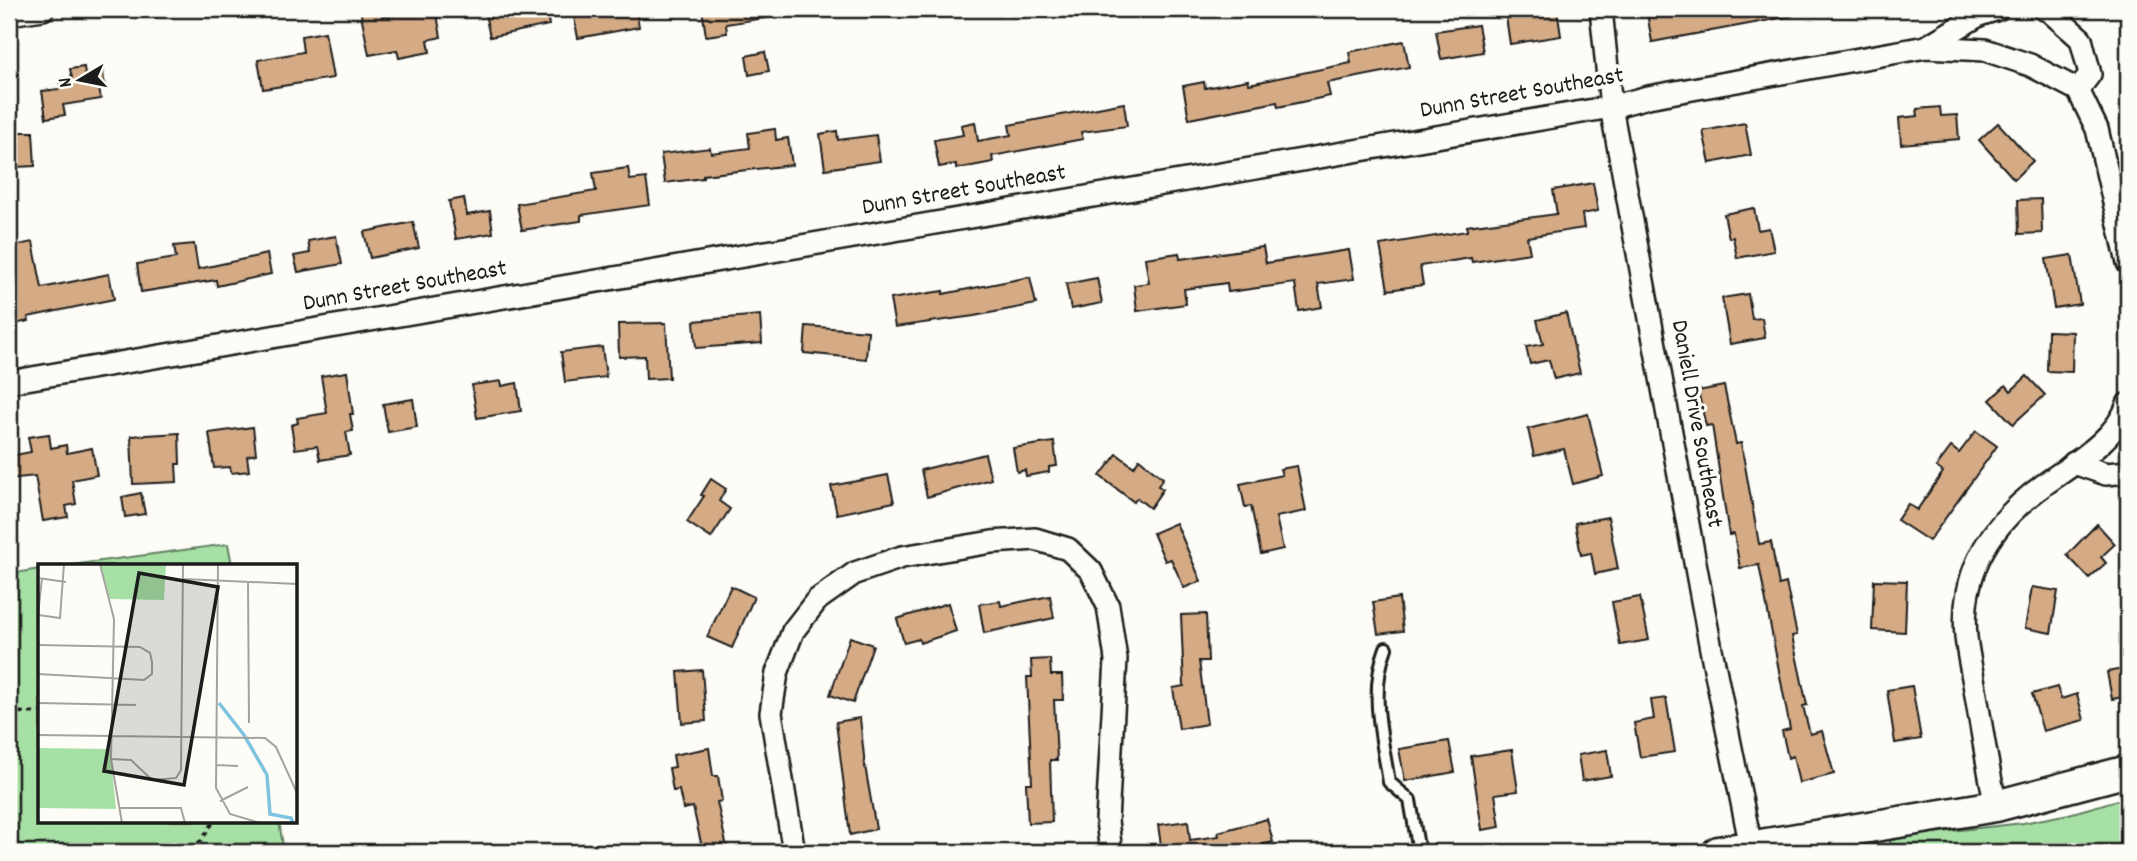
<svg xmlns="http://www.w3.org/2000/svg" width="2137" height="861" font-family="Dekko,sans-serif">
<style>
.green{fill:#a6e0a5;stroke:#617e60;stroke-width:2}
.building{fill:#d4ab85;stroke:#1c1c1c;stroke-width:2}
.lines{fill:none;stroke-linecap:round;stroke-linejoin:round}
.lane-casing{stroke:#1c1c1c;stroke-width:16}
.street-casing{stroke:#1c1c1c;stroke-width:26}
.secondary-casing{stroke:#1c1c1c;stroke-width:35}
.path{stroke:#1c1c1c;stroke-width:3.5;stroke-dasharray:5 5;stroke-linecap:butt}
.lane{stroke:#fdfcf7;stroke-width:10}
.street{stroke:#fdfcf7;stroke-width:21}
.secondary{stroke:#fdfcf7;stroke-width:30}
.labels{text-anchor:middle;dominant-baseline:central;stroke-width:7;stroke-linejoin:round;paint-order:stroke}
.street-label{font-size:24px;fill:#1c1c1c;stroke:#fdfcf7}
.inset-river{fill:none;stroke:#7ec3df;stroke-width:3.5}
.inset-road{fill:none;stroke:#a3a29f;stroke-width:2}
.view{fill:#1c1c1c;fill-opacity:0.15;stroke:#1c1c1c;stroke-width:3.5}
.inset-edge{fill:none;stroke:#1c1c1c;stroke-width:3.5}
</style>
<rect width="100%" height="100%" fill="#fdfcf7"/>
<filter id="ink" filterUnits="userSpaceOnUse"><feTurbulence type="fractalNoise" baseFrequency=".0143" numOctaves="2"/><feDisplacementMap in="SourceGraphic" scale="14" xChannelSelector="R" yChannelSelector="G"/><feConvolveMatrix kernelMatrix="1 2 1 2 8 2 1 2 1" color-interpolation-filters="sRGB"/></filter>
<g filter="url(#ink)">
<g class="green">
<path d="M228,544L232,565H71Z"/>
<path d="M40,569V821H279L284,852H9V574Z"/>
<path d="M2128,797V852H1892L1889,838L2023,823L2069,814Z"/>
</g>
<g class="building">
<path d="M360,9H380L382,17L423,9H436L441,37L428,40L430,52L399,58L397,50L369,55Z"/>
<path d="M484,9H546L549,25L490,37Z"/>
<path d="M591,9H636L639,27L578,38L574,17L592,14Z"/>
<path d="M702,9H771V17L726,24L727,33L706,36Z"/>
<path d="M1557,9L1561,36L1510,44L1506,17Z"/>
<path d="M1674,9H1791L1792,16L1652,42L1647,13Z"/>
<path d="M1478,25L1483,52L1441,59L1436,31Z"/>
<path d="M325,32L333,78L263,89L258,60L303,52L301,36Z"/>
<path d="M1404,41L1409,67L1327,83L1330,96L1278,107L1277,102L1189,119L1183,86L1204,82L1205,88L1248,80L1249,84L1351,63L1349,52Z"/>
<path d="M765,52L769,71L749,75L746,56Z"/>
<path d="M84,67L85,75L103,72L105,87L99,88L101,99L63,105L65,115L46,118L42,91L61,89L60,79L72,78L70,69Z"/>
<path d="M1124,103L1127,126L1081,132L1083,139L992,156L993,162L956,169V164L939,167L934,140L963,135L961,125L975,122L978,141L1011,135L1009,125Z"/>
<path d="M1940,107L1941,116L1957,115L1959,139L1901,144L1899,118L1918,116L1917,109Z"/>
<path d="M1745,123L1751,155L1710,163L1703,131Z"/>
<path d="M1998,123L2033,161L2014,179L1979,140Z"/>
<path d="M775,129L776,140L788,138L792,165L703,175V178L665,183L661,154L710,148L711,153L750,148L748,133Z"/>
<path d="M837,131L838,140L876,135L880,161L825,169L820,134Z"/>
<path d="M14,132H33L35,166L16,167Z"/>
<path d="M628,168L630,180L646,178L650,205L581,215V221L522,230L517,204L596,191L593,173Z"/>
<path d="M1593,183L1598,211L1582,214L1584,228L1527,237L1530,253L1472,262L1471,258L1420,266L1423,285L1388,290L1380,245L1467,231V226L1557,214L1553,190Z"/>
<path d="M464,198L467,215L490,211L493,233L456,239L449,201Z"/>
<path d="M2041,199L2042,233L2019,234L2018,200Z"/>
<path d="M1754,208L1758,230L1769,228L1774,251L1737,258L1733,237L1729,238L1724,214Z"/>
<path d="M413,222L419,248L370,258L364,232Z"/>
<path d="M336,236L342,264L298,272L294,256L310,253L308,241Z"/>
<path d="M33,242L42,288L109,274L114,299L28,317L29,321L9,325V247Z"/>
<path d="M194,244L198,269L267,254L271,274L217,286L216,280L141,292L137,264L176,258L174,246Z"/>
<path d="M1263,247L1266,263L1349,250L1354,279L1318,284L1322,307L1299,311L1295,283L1228,292L1227,283L1184,289L1186,304L1137,311L1134,285L1149,283L1145,258L1179,253L1180,259Z"/>
<path d="M2072,255L2080,304L2054,308L2046,259Z"/>
<path d="M1030,277L1036,304L974,316L895,327L890,299L943,291V294Z"/>
<path d="M1097,278L1102,303L1071,309L1066,284Z"/>
<path d="M1748,294L1752,319L1762,318L1765,338L1730,344L1722,298Z"/>
<path d="M1566,313L1580,373L1554,379L1549,360L1530,364L1526,347L1543,344L1537,320Z"/>
<path d="M760,315L762,343L696,348L694,321Z"/>
<path d="M666,323L669,378L646,379L645,356L619,357L618,324Z"/>
<path d="M806,326L868,331L866,359L804,353Z"/>
<path d="M2048,331L2073,332L2072,372L2047,371Z"/>
<path d="M602,347L606,377L565,382L561,352Z"/>
<path d="M347,372L353,414H350L353,431L346,432L350,455L320,460L317,446L295,449L291,425L298,423L297,418L327,413L321,376Z"/>
<path d="M2027,376L2045,395L2013,424L1990,400L2006,385L2011,391Z"/>
<path d="M501,381L502,386L517,383L521,411L477,418L472,385Z"/>
<path d="M1724,386L1736,444L1741,443L1759,544L1771,542L1779,585L1786,583L1797,635L1792,636L1807,705L1803,706L1810,734L1822,731L1834,774L1799,783L1793,756L1788,758L1782,731L1790,729L1759,565L1740,568L1734,534L1729,535L1712,425L1706,426L1698,391Z"/>
<path d="M413,399L417,427L388,432L383,404Z"/>
<path d="M1588,414L1603,476L1573,484L1564,449L1534,456L1528,429Z"/>
<path d="M253,427L256,454L247,456L249,471L231,473L230,467L214,468L209,433Z"/>
<path d="M1976,431L1997,446L1929,541L1897,520L1908,504L1917,510L1943,472L1936,467L1951,447L1959,453Z"/>
<path d="M179,433L180,464H176L177,482L133,484L131,436Z"/>
<path d="M49,434L51,448L66,445L67,453L92,448L97,475L72,480L76,504L66,506L68,517L43,521L35,476L9,479V456L31,452L28,437Z"/>
<path d="M1054,442L1057,466L1049,467V472L1026,476L1025,470L1017,472L1013,448Z"/>
<path d="M985,454L991,479L927,497L921,470Z"/>
<path d="M1117,454L1134,467L1139,459L1163,478L1158,486L1163,489L1150,508L1137,498L1134,502L1100,476Z"/>
<path d="M1297,466L1306,511L1276,517L1283,549L1261,554L1251,506L1245,507L1240,484L1282,475L1280,469Z"/>
<path d="M888,475L894,502L837,514L831,486Z"/>
<path d="M711,479L726,489L719,501L730,509L711,538L687,522L704,496L701,495Z"/>
<path d="M141,493L145,514L125,517L122,497Z"/>
<path d="M1608,517L1618,569L1595,574L1591,553L1581,555L1575,523Z"/>
<path d="M1176,523L1201,581L1184,588L1171,559L1165,561L1153,533Z"/>
<path d="M2097,524L2115,544L2101,557L2106,563L2089,578L2067,555Z"/>
<path d="M1874,580L1907,581L1905,632L1872,630Z"/>
<path d="M731,586L754,597L732,648L707,637Z"/>
<path d="M2032,587L2058,591L2051,633L2025,628Z"/>
<path d="M1050,596L1054,618L984,633L979,604L1000,601L1001,606Z"/>
<path d="M1640,597L1649,640L1620,645L1612,602Z"/>
<path d="M1399,598L1403,631L1378,634L1373,602Z"/>
<path d="M948,603L956,631L920,643L919,639L904,643L897,619Z"/>
<path d="M1206,614L1208,661H1199L1207,724L1179,729L1173,688L1184,686L1181,615Z"/>
<path d="M850,637L873,645L853,703L830,695Z"/>
<path d="M1050,659L1051,675H1062L1063,700H1054L1057,760H1050L1052,822L1028,823L1026,783H1032L1027,677H1032L1031,660Z"/>
<path d="M2128,668V696L2112,699L2107,672Z"/>
<path d="M702,670L706,721L682,723L678,672Z"/>
<path d="M1912,686L1921,739L1895,743L1887,690Z"/>
<path d="M2057,687L2061,699L2077,694L2084,720L2043,731L2032,694Z"/>
<path d="M1666,698L1675,752L1640,757L1634,723L1654,719L1651,700Z"/>
<path d="M860,718L865,766L876,829L850,835L836,722Z"/>
<path d="M1449,741L1455,772L1405,781L1399,749Z"/>
<path d="M709,748L713,776H718L722,801L717,802L728,852H703L693,807L683,809L679,790L673,791L669,768L675,767L673,755Z"/>
<path d="M1512,750L1518,791L1495,794L1500,827L1482,830L1471,756Z"/>
<path d="M1607,750L1611,776L1582,781L1578,755Z"/>
<path d="M1267,819L1273,842L1236,852H1162L1158,825L1188,821L1190,840L1219,836L1218,832Z"/>
</g>
<g class="lines">
<defs>
<path id="lane" d="M1386,648C1369,692 1382,737 1389,782L1410,800L1419,852"/>
<g id="street">
<path d="M1601,9L1611,107L1711,649L1752,852"/>
<path d="M2044,9H2047L2081,39L2090,74L2078,90"/>
<path d="M9,14L43,9"/>
<path d="M1926,47L1979,15L1998,9"/>
<path d="M9,382L1611,107L1648,97L1926,47L1985,50L2030,65L2078,90L2097,129L2128,263"/>
<path d="M2074,463L2106,474L2128,472"/>
<path d="M1996,806C1988,769 1982,732 1976,695C1973,676 1968,656 1966,637C1960,570 1992,522 2045,484C2074,463 2116,440 2128,404"/>
<path d="M794,852L771,713L777,673L793,631L817,600L855,573L902,557L992,542L1035,539L1068,549L1091,571L1108,606L1116,659L1107,821L1111,852"/>
</g>
<path id="secondary" d="M1718,852L1996,806L2128,771"/>
</defs>
<use href="#lane" class="lane-casing"/>
<use href="#street" class="street-casing"/>
<use href="#secondary" class="secondary-casing"/>
<g class="path">
<path d="M9,712L40,713"/>
<path d="M180,852L201,841L214,821"/>
</g>
<use href="#lane" class="lane"/>
<use href="#street" class="street"/>
<use href="#secondary" class="secondary"/>
</g>
</g>
<g class="labels">
<g class="street-label">
<text transform="translate(1522 94) rotate(-10)">Dunn Street Southeast</text>
<text transform="translate(964 191) rotate(-10)">Dunn Street Southeast</text>
<text transform="translate(405 287) rotate(-10)">Dunn Street Southeast</text>
<text transform="translate(1696 424) rotate(80)">Daniell Drive Southeast</text>
</g>
</g>
<g transform="translate(38 564)">
<rect width="259" height="259" fill="#fdfcf7"/>
<path d="M62,0H128L126,36L72,35ZM0,184L72,185L78,245L0,244Z" fill="#a6e0a5"/>
<path class="inset-river" d="M181,139L206,171L229,211L232,250L253,254L255,259"/>
<path class="inset-road" d="M62,0L76,55L73,195L84,259M180,0L178,224L192,250L222,259M0,14L28,18M4,14L0,51L22,54L26,0M145,15L259,20M210,18L211,159M0,81L102,83L112,89L114,98V110L106,116L0,110M0,139L98,141M0,171L227,174L238,183L259,229M73,195L93,196L114,216L138,214L143,206L145,0M179,201L200,202M182,237L210,223M81,244H143L147,259"/>
<path class="view" d="M101,9L180,23L146,221L66,207Z"/>
<rect width="259" height="259" class="inset-edge"/>
</g>
<rect width="2137" height="861" fill="none" stroke="#fdfcf7" stroke-width="35"/>
<rect x="18" y="18" width="2102" height="826" fill="none" stroke="#1c1c1c" stroke-width="2.5" filter="url(#ink)"/>
<g transform="translate(80 80) rotate(260)" stroke="#fdfcf7" stroke-width="5" paint-order="stroke">
<path d="M0-5L12 26L0 18L-12 26Z" fill="#1c1c1c"/>
<text y="-10" font-size="19" font-weight="bold" text-anchor="middle" fill="#1c1c1c">N</text>
</g>
</svg>
